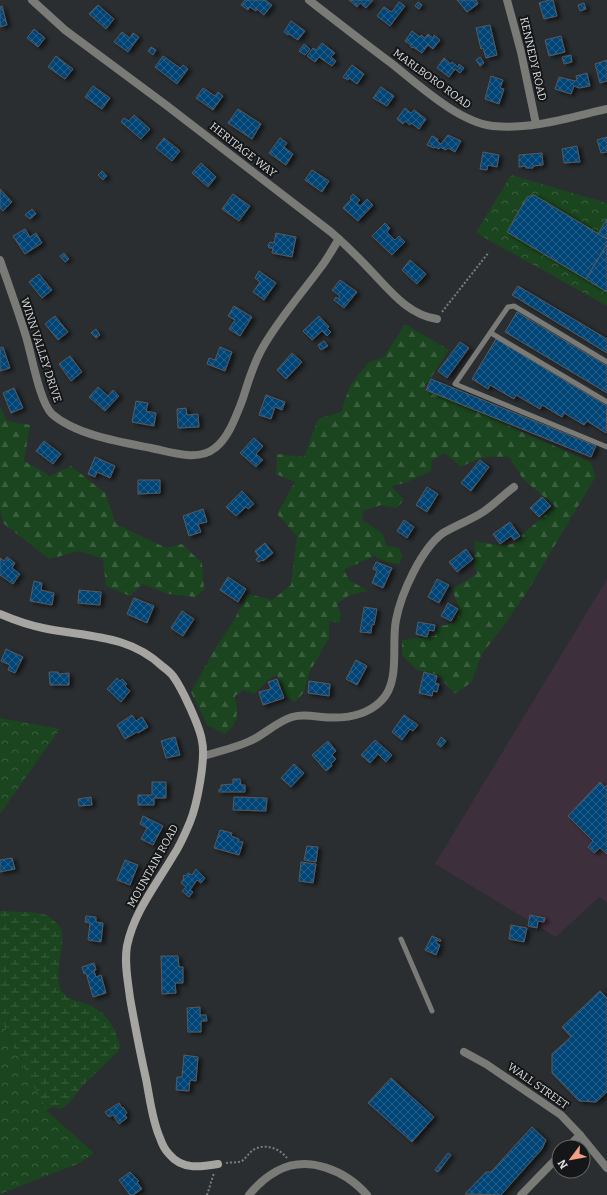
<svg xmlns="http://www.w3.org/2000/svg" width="607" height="1195" font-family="Bitter,serif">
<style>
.commercial{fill:#3e2f3c}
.forest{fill:url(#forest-firs)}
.wetland{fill:url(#wetland-marsh)}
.park{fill:url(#park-crowns)}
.building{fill:url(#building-cross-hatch);stroke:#575a5e;filter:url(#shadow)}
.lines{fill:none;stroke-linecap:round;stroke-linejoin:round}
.path{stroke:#7a7d80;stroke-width:2;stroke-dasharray:2 2;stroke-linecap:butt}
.lane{stroke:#7a7a77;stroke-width:5}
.street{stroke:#7a7a77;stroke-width:8}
.secondary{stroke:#a6a5a1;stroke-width:8}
.labels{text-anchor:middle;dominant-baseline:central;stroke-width:4;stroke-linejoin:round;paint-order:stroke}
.street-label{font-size:11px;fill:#dbdddf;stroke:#141617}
</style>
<defs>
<pattern id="forest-firs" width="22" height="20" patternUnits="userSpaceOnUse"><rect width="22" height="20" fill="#1a451e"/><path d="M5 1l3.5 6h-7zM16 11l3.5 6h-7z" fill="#3b5f3e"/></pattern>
<pattern id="wetland-marsh" width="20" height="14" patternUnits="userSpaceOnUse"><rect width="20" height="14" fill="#1a451e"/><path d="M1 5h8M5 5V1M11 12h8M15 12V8" fill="none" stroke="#3b5f3e"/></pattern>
<pattern id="park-crowns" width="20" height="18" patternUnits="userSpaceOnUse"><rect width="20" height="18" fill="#1a451e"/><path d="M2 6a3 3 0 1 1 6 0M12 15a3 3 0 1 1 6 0" fill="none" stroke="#3b5f3e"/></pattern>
<pattern id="building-cross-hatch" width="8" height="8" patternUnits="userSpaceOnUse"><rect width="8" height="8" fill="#034476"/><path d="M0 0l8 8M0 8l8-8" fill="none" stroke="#275f89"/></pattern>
<filter id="shadow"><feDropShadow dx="3.5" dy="2" stdDeviation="2" flood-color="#0009"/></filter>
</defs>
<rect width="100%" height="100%" fill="#2a2e31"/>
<path class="commercial" d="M607,579V903L599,897L556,937L435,864Z"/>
<g class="forest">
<path d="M405,324L449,350L424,388L590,462L596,476L525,595L504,625L481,655L472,682L454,694L439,675L417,670L402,655V640L435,636L438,627L454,623L460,611L452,589L477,574L474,564L475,541L501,546L516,543L522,535L555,506L523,479L509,457C487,456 480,457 461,467L445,453L432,460L431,471L405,483L391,486L404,500L396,508L381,505L363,511L362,520L382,533L387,546L399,548L403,556L399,564L386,562L374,556L344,570L349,580L368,591L348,596L337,604L341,615L339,623L329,621V638L309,673L304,692L295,702L286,697L277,675L268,680L254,694L244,690L235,696C238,712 239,723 225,734L207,725L191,692L216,647L234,620L248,594L272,600L291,585L297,536L277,514L295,482L276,474L277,454L304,457L318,419L341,412L350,386L368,363L384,357Z"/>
<path d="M0,406L7,421L30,425L24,461L50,476L71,466L105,493L116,524L166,548L182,544L202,563L204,590L195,597L169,594L142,584L130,596L106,586L103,559L80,551L49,559L3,523L0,509Z"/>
</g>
<path class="wetland" d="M0,911C15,912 32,911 46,915C49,916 51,918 53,920C56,923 60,926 61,929C67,948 49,980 65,995C70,1000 78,1001 84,1003C108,1012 113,1024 120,1046L118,1052L83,1085L68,1104L61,1109L54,1107L0,1127Z"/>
<g class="park">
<path d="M511,175L607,203V306L476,233Z"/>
<path d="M0,718L60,729L0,814Z"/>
<path d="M0,1016L14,1048L47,1111L94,1153L80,1163L0,1194Z"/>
</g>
<g class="building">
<path d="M245,0H265L272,5L264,15L257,9L256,11L250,7L248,10L241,5Z"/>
<path d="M349,0H373L366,8L360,3L357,7Z"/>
<path d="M457,0H476L478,4L467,12Z"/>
<path d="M549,0H553L557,16L544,19L539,3Z"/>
<path d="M399,2L405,6L390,26L377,16L384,7L392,12Z"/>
<path d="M418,2L422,5L419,9L415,6Z"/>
<path d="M584,3L586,9L580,11L578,5Z"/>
<path d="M98,5L114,19L106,29L89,14Z"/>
<path d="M2,6L7,25L0,27V7Z"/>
<path d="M291,21L305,31L298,40L289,34L288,35L284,32Z"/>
<path d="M490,25L497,55L486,58L483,48L481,49L476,28Z"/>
<path d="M34,29L45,38L38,47L27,38Z"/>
<path d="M412,31L420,37L421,35L425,38L428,34L433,38L434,35L440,40L433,49L428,45L422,53L413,47L412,48L410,46L411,45L405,41Z"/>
<path d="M122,32L130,38L133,33L139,37L128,52L114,42Z"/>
<path d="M561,36L565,52L549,56L545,40Z"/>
<path d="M322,43L335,53L331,57L336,61L332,66L319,57L315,62L307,56L313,48L316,50Z"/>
<path d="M304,44L310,49L305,55L299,51Z"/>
<path d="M151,47L156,50L153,55L148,51Z"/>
<path d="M571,55L572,62L564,64L562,57Z"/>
<path d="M56,56L73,69L65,79L48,67Z"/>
<path d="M163,56L180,68L183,65L188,69L177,84L155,67Z"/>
<path d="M480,57L484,63L480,66L476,60Z"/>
<path d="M444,58L451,64L452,62L458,67L459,64L464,68L460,73L455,69L449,77L437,68Z"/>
<path d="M607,60V81L600,83L595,64Z"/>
<path d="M352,65L364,74L357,84L349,78L348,80L343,77Z"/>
<path d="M587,73L590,86L579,88L574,86L571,94L555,89L559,77L575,81L577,80L576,76Z"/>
<path d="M491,76L503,80L500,88L504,89L499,104L485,99Z"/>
<path d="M93,86L110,98L102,109L85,97Z"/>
<path d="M381,87L394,96L387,106L373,98Z"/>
<path d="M203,88L215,96L218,92L223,96L213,110L196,98Z"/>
<path d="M405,108L411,113L414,110L426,119L419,129L411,123L410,125L405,121L403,124L397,119Z"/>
<path d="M238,109L261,124L252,139L228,123Z"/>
<path d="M134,115L150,129L141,139L121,122L124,118L129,121Z"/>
<path d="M448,135L461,141L455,152L448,148L446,150L440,147L439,149L435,147L434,148L427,145L432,136L438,139L437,141L441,144Z"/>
<path d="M607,137V152L601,153L597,140Z"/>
<path d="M164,138L180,151L172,161L156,148Z"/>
<path d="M280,138L287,143L284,147L293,154L286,165L269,153Z"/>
<path d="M577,146L580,162L564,163L562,149Z"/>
<path d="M483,152L499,155L497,167L488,165L487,170L480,169Z"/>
<path d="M542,153L543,165L533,166V168H526V166L519,167V155Z"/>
<path d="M201,163L216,177L208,187L192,173Z"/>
<path d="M312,170L329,181L322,192L305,180Z"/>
<path d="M102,171L107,176L103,180L98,175Z"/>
<path d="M0,189L12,202L3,211L0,208Z"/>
<path d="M233,194L250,206L239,221L222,209Z"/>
<path d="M353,194L360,200L357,203L360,206L367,199L373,205L358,221L343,208L351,199L350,198Z"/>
<path d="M534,195L607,239V244L586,279L507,232L527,197Z"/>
<path d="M32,209L36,214L30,219L25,215Z"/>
<path d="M607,219V239L598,234Z"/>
<path d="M385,223L390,228L387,232L395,240L399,236L405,242L392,255L372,236Z"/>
<path d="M25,229L30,237L36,233L42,243L25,254L13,236Z"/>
<path d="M276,233L296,237L292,257L272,253L273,248H269L268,245L270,242L274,243Z"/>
<path d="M607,244V292L586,279Z"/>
<path d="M64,253L69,259L65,262L60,256Z"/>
<path d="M410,260L426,274L417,284L402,270Z"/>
<path d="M259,271L276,283L264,300L253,292L260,282L255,278Z"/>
<path d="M39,274L52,290L42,298L29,282Z"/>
<path d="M340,280L357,292L344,308L334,300L336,297L338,299L340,296L332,290Z"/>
<path d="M518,286L607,339V353L512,295Z"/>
<path d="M234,306L252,317L240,336L229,329L235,320L228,316Z"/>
<path d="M517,312L607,366V393L505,332Z"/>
<path d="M55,316L68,332L58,340L45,324Z"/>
<path d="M319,316L329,327L327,328L331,332L327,336L322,331L312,340L303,331Z"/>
<path d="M96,329L100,335L96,338L91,333Z"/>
<path d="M496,339L607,406L606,433L587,421L584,425L564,413L562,417L542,405L540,409L516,395L514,399L490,385L488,389L472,379Z"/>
<path d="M324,341L328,346L321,350L318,345Z"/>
<path d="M460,342L469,348L447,378L438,371Z"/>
<path d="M3,347L10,368L0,371V348Z"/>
<path d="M220,347L232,352L225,371L207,364L209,358L215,360Z"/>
<path d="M292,353L302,362L286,379L277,370Z"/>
<path d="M70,356L82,372L71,381L59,364Z"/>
<path d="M431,379L596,446L591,457L426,390Z"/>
<path d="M98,387L108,396L113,390L119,396L105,411L89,397Z"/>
<path d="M14,388L23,408L11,413L3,393Z"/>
<path d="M266,395L285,402L282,410L275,407L271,419L259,415Z"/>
<path d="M136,401L148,403L146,411L156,413L154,426L132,422Z"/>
<path d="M186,408L187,415L198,414L199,427L178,428L177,409Z"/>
<path d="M254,438L263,446L256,454L263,460L256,467L240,453Z"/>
<path d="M44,441L61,454L53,464L36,451Z"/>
<path d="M95,457L115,466L110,478L97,472L95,477L88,474Z"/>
<path d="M480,460L489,467L471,491L461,483Z"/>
<path d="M138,480H160V493L138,494Z"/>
<path d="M427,487L438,494L427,512L416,505Z"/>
<path d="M242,491L254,504L248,509L246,507L236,516L226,507Z"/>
<path d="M542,497L551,506L539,517L530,508Z"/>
<path d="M203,509L207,522L198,524L201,532L189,536L183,516Z"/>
<path d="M404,520L414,527L407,538L397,531Z"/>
<path d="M510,522L520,536L514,540L511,536L500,544L493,534Z"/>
<path d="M265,543L273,553L263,561L262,560L258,562L256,559L259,557L255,551Z"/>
<path d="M466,549L473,559L457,572L449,562Z"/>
<path d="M7,557L15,563L12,568L20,574L13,584L0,575V558L4,561Z"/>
<path d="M376,562L392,568L383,588L372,583L377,571L373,569Z"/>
<path d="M228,577L246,589L238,602L220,590Z"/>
<path d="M437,579L449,585L439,603L428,597Z"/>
<path d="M34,581L42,583L41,590L54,593L52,605L30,601Z"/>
<path d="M79,590L101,592L100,605L78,603Z"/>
<path d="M134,598L154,606L147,623L127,614Z"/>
<path d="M448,603L458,609L451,621L441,616Z"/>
<path d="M364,607L377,609L374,625L372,624L371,633L360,632Z"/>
<path d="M182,611L194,619L183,636L171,628Z"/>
<path d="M418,622L435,625L434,631L429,630L427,637L416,634Z"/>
<path d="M6,649L23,657L15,673L8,670L10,665L1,661Z"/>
<path d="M356,660L367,666L357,685L346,679Z"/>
<path d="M49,672H58L59,674L69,673V685H50Z"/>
<path d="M424,672L437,676L435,683L439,684L437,692L433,691L432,696L419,693Z"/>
<path d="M117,678L120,681L122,679L127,684L125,686L130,691L121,702L107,689Z"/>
<path d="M277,679L284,698L263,705L259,692L271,689L268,682Z"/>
<path d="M309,681L330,684L329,696L308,693Z"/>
<path d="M132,715L136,721L142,717L148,727L138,733L137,732L125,739L117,725Z"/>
<path d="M404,715L418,725L413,731L410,729L402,740L392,732Z"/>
<path d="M175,737L180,755L166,758L161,741Z"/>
<path d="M441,737L446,741L441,747L437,744Z"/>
<path d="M375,740L392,755L386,762L378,754L370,763L361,755Z"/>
<path d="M328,741L336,751L332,755L336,759L331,764L332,766L326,771L312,755Z"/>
<path d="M294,764L304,773L291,787L281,778Z"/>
<path d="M233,779H240L241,785H245V792H219V789L221,790V785L233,784Z"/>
<path d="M152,782H166V798H154V805H138V795H152Z"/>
<path d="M600,782L605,787L607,785V854L600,848L594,853L588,847L593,841L568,816Z"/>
<path d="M91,797L92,805L79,806L78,799Z"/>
<path d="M234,797L267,798L266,811L233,810Z"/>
<path d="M143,816L163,826L153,845L141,839L147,828L140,824Z"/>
<path d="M220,830L232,833L231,836L239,839L238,841L243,842L239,855L214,848Z"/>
<path d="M307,846L318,847L316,862L304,860Z"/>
<path d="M12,858L15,869L0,872V860Z"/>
<path d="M125,860L138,865L130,885L117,880Z"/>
<path d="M301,862L316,864L313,883L299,881Z"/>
<path d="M196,869L205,878L201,883L197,880L190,890L193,892L189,897L182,891L186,887L181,883L184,878L183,877L184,875L185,876L188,873L192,875Z"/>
<path d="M530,915L545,918L544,922L538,921L537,928L528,926Z"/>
<path d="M86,916L96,917V922L103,923L101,942L88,940L90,923L85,922Z"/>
<path d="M511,925L527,928L524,942L509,939Z"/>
<path d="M432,936L441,940L440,942L438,940L436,943L440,945L436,955L425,950Z"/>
<path d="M161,956H178L179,967H183V983H175L176,993L162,994Z"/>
<path d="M94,963L96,970L94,971L96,977L101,975L106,993L93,997L86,973L84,974L82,967Z"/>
<path d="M600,991L607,998V1092L596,1102L579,1101L552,1073V1054L571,1037L562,1027Z"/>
<path d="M200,1007V1015H206L207,1021H201V1032H188L187,1008Z"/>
<path d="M184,1055L198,1057L196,1081L190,1080L189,1091L176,1090L177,1077H182Z"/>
<path d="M391,1078L434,1117L412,1142L368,1103Z"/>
<path d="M119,1103L122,1108L123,1107L127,1113L125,1115L127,1118L119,1124L113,1115L109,1117L105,1112Z"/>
<path d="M532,1127L546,1140L542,1149L501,1195L465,1194L486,1172H491Z"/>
<path d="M448,1153L451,1155L438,1172L435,1170Z"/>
<path d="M130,1172L139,1181L137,1182L142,1189L133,1195H130L119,1180Z"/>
</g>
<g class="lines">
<g class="path">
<path d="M442,312L489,252"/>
<path d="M226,1163C231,1162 237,1163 242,1161C246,1158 249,1153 253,1150C265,1143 279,1148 287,1158"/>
<path d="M207,1195L214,1173"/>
</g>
<g class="lane">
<path d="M491,333L607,402"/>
<path d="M607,362L514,306L508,307L455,384L607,447"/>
<path d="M401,939L432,1011"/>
</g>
<g class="street">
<path d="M32,0L65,30L166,105L331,232C346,245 360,259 373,273C391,292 409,315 437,319"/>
<path d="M309,0C336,21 363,42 391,63C418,84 458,122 493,126C531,130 571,117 607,109"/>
<path d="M507,0L521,52L536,124"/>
<path d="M0,260C9,286 19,313 27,340C32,357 40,403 52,414C76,435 120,442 151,448C171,452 198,462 215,448C229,437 236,416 242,401C248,383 253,364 263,347C279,319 302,293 321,267C328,258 333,248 339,239"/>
<path d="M204,756C219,751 235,748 250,741C264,735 276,722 292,717C302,714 312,716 322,717C343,719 365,717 381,701C401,682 391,644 396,620C401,594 421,549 443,533C456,525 471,520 483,512C494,505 503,495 514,487"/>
<path d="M464,1052L486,1064L561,1115L580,1135L607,1168"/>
<path d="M568,1147L580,1135"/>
<path d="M249,1195C257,1185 266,1177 277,1171C308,1154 346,1171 367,1195"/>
<path d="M521,1195L559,1156"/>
</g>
<path class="secondary" d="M0,614C14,620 28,625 43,628C86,637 128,634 162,666C166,669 170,672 173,676C182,688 200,727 202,741C206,759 197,805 190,822C185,834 180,846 173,856C156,885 134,912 127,946C124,963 128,981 130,998C135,1026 140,1052 146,1079C150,1099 152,1120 160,1138C162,1144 165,1150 169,1154C182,1170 200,1167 218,1164"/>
</g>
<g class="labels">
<g class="street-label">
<text transform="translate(533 59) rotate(77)">KENNEDY ROAD</text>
<text transform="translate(432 79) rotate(36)">MARLBORO ROAD</text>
<text transform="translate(243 150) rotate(38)">HERITAGE WAY</text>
<text transform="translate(41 350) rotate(72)">WINN VALLEY DRIVE</text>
<text transform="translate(153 866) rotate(-61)">MOUNTAIN ROAD</text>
<text transform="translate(538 1086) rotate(35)">WALL STREET</text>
</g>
</g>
<g transform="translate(571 1159) rotate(238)"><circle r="19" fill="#141617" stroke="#646667"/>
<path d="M0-3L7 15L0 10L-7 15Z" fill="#f39f85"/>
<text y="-6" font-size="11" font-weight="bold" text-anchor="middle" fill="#dbdddf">N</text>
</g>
</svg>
